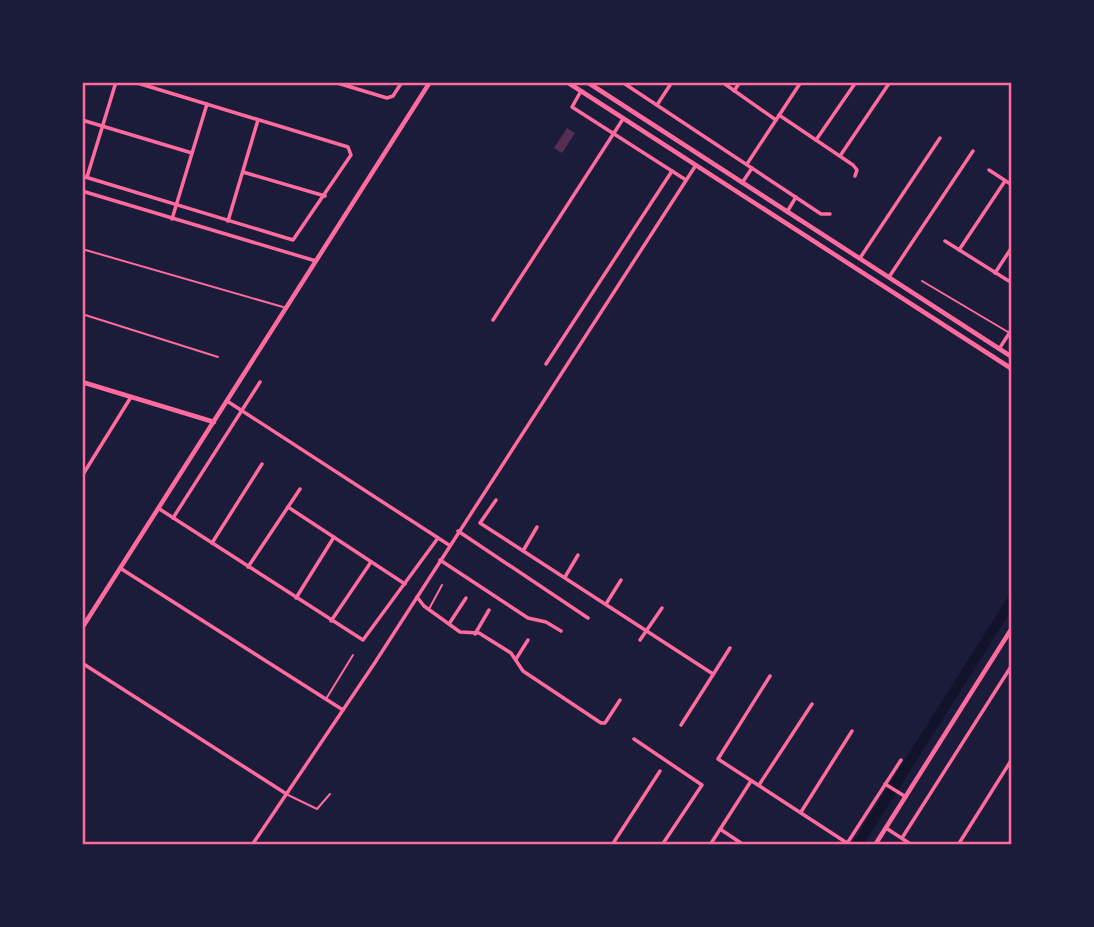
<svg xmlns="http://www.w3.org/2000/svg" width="1094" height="927" font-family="'Sofia Sans Condensed',sans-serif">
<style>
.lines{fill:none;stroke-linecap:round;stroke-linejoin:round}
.river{stroke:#12122b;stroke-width:10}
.building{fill:#542f53}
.service{stroke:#ff6b9d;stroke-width:2}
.minor{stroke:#ff6b9d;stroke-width:3.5}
.tertiary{stroke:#ff6b9d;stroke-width:3.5}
.secondary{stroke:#ff6b9d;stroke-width:4.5}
.neatline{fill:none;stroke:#ff6b9d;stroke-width:2.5}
</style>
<rect width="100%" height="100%" fill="#1b1b3a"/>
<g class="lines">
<path class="river" d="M857,845L1012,600"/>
</g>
<path class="building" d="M567,128L575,133L562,153L554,148Z"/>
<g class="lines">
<g class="service">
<path d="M82,249L283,307"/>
<path d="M922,281L1008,332"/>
<path d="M82,314L218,357"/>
<path d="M429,609L442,585"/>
<path d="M326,699L353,655"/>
<path d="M286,794L317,809L330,794"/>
</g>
<g class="minor">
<path d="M334,82L387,98L393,96L402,82"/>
<path d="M622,82L821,214H830"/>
<path d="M722,82L776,120"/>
<path d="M581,91L572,107L686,180"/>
<path d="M734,91L740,82"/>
<path d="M657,105L672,82"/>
<path d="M779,115L853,165L857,170L855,176"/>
<path d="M82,120L192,153"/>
<path d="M816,140L856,82"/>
<path d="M840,156L890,82"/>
<path d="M747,164L801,82"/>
<path d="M989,170L1012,185"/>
<path d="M243,172L325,196"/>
<path d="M82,176L293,240L351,155L348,147L134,82"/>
<path d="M87,177L116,82"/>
<path d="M742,183L752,168"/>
<path d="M787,212L796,197"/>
<path d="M172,219L207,104"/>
<path d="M228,221L258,120"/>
<path d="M945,241L1012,283"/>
<path d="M959,250L1005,181"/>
<path d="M860,258L940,138"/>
<path d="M995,273L1012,247"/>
<path d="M889,277L973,151"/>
<path d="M493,320L623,119"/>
<path d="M999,349L1012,329"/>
<path d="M546,364L672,171"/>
<path d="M227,401L449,545"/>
<path d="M82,476L131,397"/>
<path d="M496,500L480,523L713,674"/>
<path d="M288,507L405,584"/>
<path d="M158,508L363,640L438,538"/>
<path d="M173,518L260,382"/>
<path d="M458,531L588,618"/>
<path d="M212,543L262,464"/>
<path d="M523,551L537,527"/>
<path d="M440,560L528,618L546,622L561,631"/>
<path d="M248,567L300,489"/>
<path d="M120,568L343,710"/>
<path d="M565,577L578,555"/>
<path d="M417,597L424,606L460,632L479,633L511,653L523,671L601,723H605L620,700"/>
<path d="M296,598L334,537"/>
<path d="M606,604L621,580"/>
<path d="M331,621L371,562"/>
<path d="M449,624L466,598"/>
<path d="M475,634L489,610"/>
<path d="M640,640L662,608"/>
<path d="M516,659L528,640"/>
<path d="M82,663L285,793"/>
<path d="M770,676L718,759L847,843"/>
<path d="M681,725L730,648"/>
<path d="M634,739L702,785L662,845"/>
<path d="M885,784L906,797"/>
<path d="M759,785L812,704"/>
<path d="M801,812L852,731"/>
<path d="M886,828L912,845"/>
<path d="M720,829L744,845"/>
<path d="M902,838L1012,665"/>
<path d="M252,845L374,664L696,165"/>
<path d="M612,845L660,771"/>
<path d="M710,845L751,781"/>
<path d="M846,845L901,760"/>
<path d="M958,845L1012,759"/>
<path d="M1008,845L1012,840"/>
</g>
<path class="tertiary" d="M82,191L316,261"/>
<g class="secondary">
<path d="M567,82L1012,369"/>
<path d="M587,82L1012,357"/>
<path d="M82,382L214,422"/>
<path d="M82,628L430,82"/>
<path d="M875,845L1012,628"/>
</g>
</g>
<rect width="1094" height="927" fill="none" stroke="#1b1b3a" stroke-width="168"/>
<rect x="84" y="84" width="926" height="759" class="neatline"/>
</svg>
